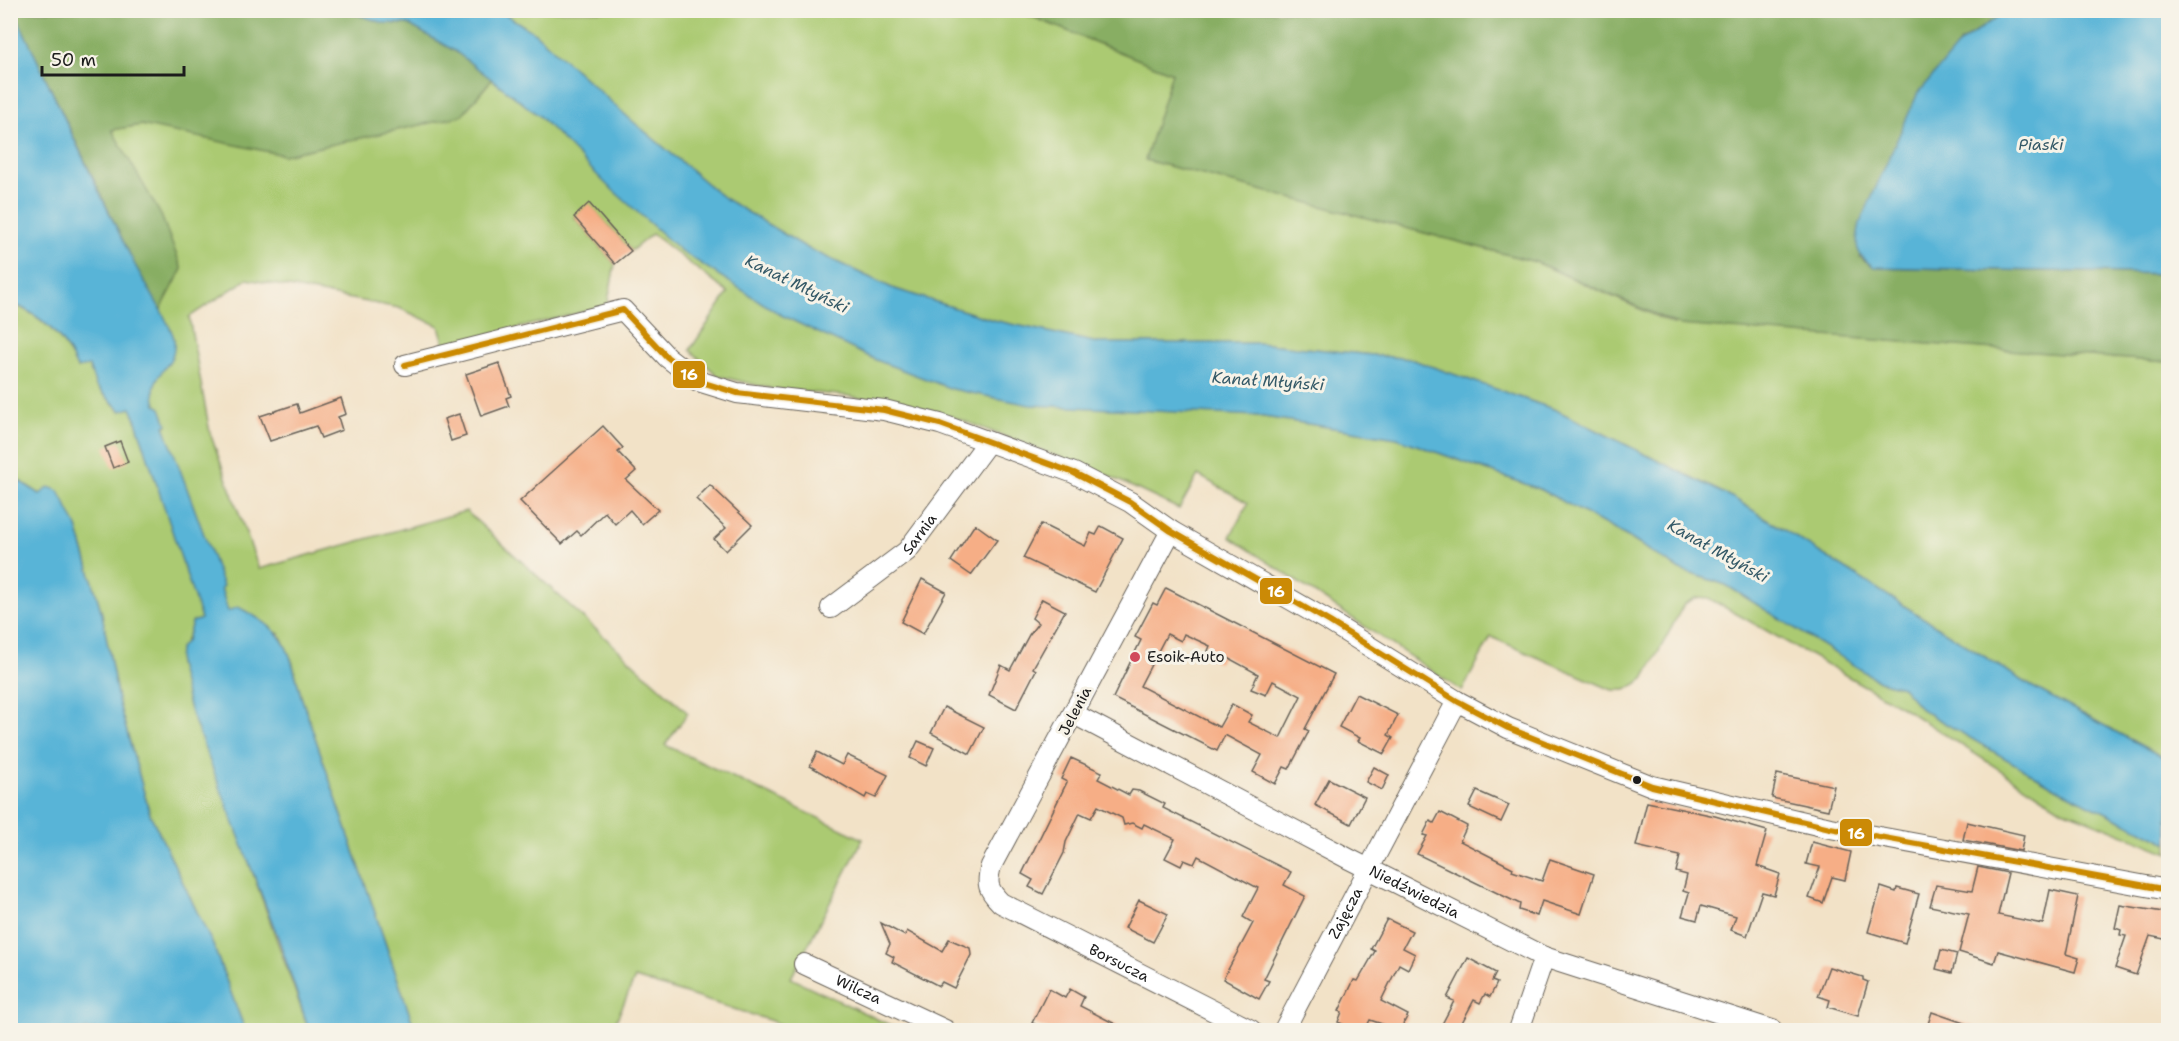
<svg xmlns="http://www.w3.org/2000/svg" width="2179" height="1041" font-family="'Shantell Sans',sans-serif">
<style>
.green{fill:#abca72;stroke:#647347;stroke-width:1.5}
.forest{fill:#88ae64;stroke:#526540;stroke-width:1.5}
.water{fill:#59b4d7;stroke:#3a687a;stroke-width:1.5}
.building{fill:#f6ae86;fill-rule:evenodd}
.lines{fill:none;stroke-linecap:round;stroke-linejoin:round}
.minor-casing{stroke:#676158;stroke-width:22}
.minor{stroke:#fff;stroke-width:20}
.bus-1-casing{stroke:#f7f3e8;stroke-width:10}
.bus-1{stroke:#cb8a06;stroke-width:6}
.poi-dot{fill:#d1495b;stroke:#f7f3e8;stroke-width:2}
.bus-dot{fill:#1c1c1c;stroke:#f7f3e8;stroke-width:2}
.labels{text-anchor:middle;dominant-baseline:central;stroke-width:6;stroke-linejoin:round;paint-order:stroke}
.street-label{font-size:15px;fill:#1c1c1c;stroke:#f7f3e8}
.poi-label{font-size:15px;fill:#1c1c1c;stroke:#f7f3e8;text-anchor:start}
.water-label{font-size:16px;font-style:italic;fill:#345967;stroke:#f7f3e8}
.line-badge{stroke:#f7f3e8;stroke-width:2}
.badge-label{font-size:16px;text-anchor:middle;font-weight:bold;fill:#fff}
</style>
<rect width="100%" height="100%" fill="#f7f3e8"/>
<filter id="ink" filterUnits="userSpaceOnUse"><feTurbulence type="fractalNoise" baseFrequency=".0167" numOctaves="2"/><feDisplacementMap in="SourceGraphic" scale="12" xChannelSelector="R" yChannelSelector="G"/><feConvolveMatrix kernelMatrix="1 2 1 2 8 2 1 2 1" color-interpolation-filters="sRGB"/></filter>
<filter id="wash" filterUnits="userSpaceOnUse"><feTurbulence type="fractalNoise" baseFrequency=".008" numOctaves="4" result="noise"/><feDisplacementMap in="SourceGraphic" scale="24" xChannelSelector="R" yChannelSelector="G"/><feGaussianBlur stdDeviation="1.35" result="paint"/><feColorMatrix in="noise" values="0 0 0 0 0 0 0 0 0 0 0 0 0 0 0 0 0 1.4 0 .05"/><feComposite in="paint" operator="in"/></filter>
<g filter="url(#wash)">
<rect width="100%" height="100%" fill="#f2e2c7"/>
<g class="green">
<path d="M500,11H1018L1173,73L1146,160L1536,262L1673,324L2168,362V760L2031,686L1735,499L1556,410L1410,359L1258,343H1098L993,320L892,288L807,248L724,198L630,119L535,33Z"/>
<path d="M492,79L538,115L681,251L1258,416L1397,438L1542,490L1628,537L1680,570L1726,585L1879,681L1902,687L1922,710L2058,789L2168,843V853L2061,809L1902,707L1710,599L1695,598L1684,604L1644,679L1626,690H1612L1491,637L1462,691L1230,537L1248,503L1198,475L1179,509L1107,475L948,415L849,396L773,389L718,376L690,350L728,293L652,234L631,251L589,204L574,217L615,264L607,306L445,346L439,326L399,308L247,279L189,317L210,433L259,569L466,511L688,713L665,745L863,839L791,978L900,1030H791L772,1021L635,978L612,1030H415L301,696L292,661L280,634L228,611L164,426L167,425C162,415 155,405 153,395C150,373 176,367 174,340C173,331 164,319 160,311L182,269L112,130L141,125L178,131L461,116Z"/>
<path d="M10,303C41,315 64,337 77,368L89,365L96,386L120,411L131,407L134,415L202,619L192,622C189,640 180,644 178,664L309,1030H245L213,945L150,814L118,700L102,614L77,527L40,494L11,475Z"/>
</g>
<g class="forest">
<path d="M14,11H346L384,23L408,24L455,51L492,79L461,116L284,155L141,125L112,130L161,215L182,269L160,311L133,262Z"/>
<path d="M1018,11H2006L1959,43L1860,257L1874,267L2168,274V362L1679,325L1536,262L1145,160L1172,73Z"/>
</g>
<g class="water">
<path d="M10,11H14C54,94 92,180 134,263C141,277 173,327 174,339C178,371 146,369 156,405L161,408L167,424L164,426L223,586L221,588L228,611L238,607C287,632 288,645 301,696L415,1030H309L279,940L190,710L178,664L179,649L187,640L192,622L201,619L134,415L131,408L121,411L96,386L89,366L77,368C64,337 42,315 11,303Z"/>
<path d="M346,11H500L535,33L630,119L724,198L807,248L892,288L993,320L1098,343H1258L1410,359L1556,410L1735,499L2031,686L2168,760V843L2058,789L1922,710L1902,687L1879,681L1726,585L1680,570L1628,537L1542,490L1397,438L1258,416L1030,405L952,389L876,360L781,315L681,251L606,184L538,115L455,51L408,24L384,23Z"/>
<path d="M2164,11L2168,15V274L1874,267C1854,253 1855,246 1860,223L1917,95L1960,43L2006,11Z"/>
<path d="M10,475L40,494L49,487L59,491L77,527L102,614L118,700L150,814L213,945L245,1030H11Z"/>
</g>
<g id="blocks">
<g class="building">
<path d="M589,203L631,251L615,264L574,217Z"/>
<path d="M499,363L511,396L506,398L509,406L481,416L466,374Z"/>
<path d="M341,398L346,414L338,417L342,430L321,438L316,426L270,441L260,416L297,404L300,413Z"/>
<path d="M459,414L466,436L451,441L444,419Z"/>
<path d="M603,426L623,448L618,452L636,471L626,480L658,510L642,524L630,510L615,524L605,512L581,535L577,531L562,544L520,501Z"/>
<path d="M120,441L128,462L113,468L105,447Z"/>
<path d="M710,485L752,525L726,551L714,539L726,528L696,499Z"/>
<path d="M975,524L997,540L971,575L951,561Z"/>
<path d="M1041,524L1085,546L1091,533L1096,535L1101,526L1123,538L1095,592L1023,558Z"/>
<path d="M922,579L946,592L923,634L901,622Z"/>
<path d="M1166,588L1334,674L1305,729L1309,731L1289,769L1284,767L1275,784L1253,772L1262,755L1225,735L1217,751L1113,698L1141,640L1135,637L1153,603L1157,605ZM1167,634L1181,641L1184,634L1210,646L1206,656L1219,663L1223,655L1258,674L1251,689L1266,695L1273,681L1301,696L1280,738L1248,722L1252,715L1232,704L1219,727L1140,686Z"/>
<path d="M1042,599L1065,611L1033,668L1036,670L1016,709L989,695L1001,665L1010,670L1029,635L1038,623L1032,618Z"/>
<path d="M1356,694L1398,715L1388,735L1393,738L1384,754L1358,741L1360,738L1339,727Z"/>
<path d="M944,707L984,727L970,754L931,733Z"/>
<path d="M918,741L934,748L926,766L910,758Z"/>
<path d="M817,752L842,765L847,755L888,775L876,798L867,794L865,798L810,766Z"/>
<path d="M1071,758L1102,772L1098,779L1129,795L1132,790L1139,791L1165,804L1163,808L1291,872L1284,885L1305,896L1264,979L1269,981L1259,999L1223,979L1253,923L1243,917L1258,888L1198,856L1194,864L1184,860L1181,866L1165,858L1175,839L1144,824L1142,828L1132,823L1124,825L1122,818L1098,806L1091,818L1080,813L1066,842L1064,853L1043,894L1029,887L1033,880L1022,874L1067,782L1061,779Z"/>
<path d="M1374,767L1389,775L1382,790L1366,782Z"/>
<path d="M1777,774L1834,786L1828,810L1772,798Z"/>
<path d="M1329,779L1365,797L1351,824L1315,805Z"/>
<path d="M1477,791L1509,805L1501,822L1469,807Z"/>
<path d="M1647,802L1715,816L1767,831L1757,866L1780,874L1774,895L1762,892L1747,936L1731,930L1736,916L1701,906L1697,920L1682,916L1689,893L1683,891L1687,875L1676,872L1680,856L1636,846Z"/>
<path d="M1440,812L1467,826L1460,841L1513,868L1512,871L1542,881L1550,859L1594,874L1581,914L1542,901L1537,916L1519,910L1520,904L1417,854L1427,836L1423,835L1430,821L1434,823Z"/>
<path d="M1967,822L2024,835L2021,851L1963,840Z"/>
<path d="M1812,842L1851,852L1845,880L1832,877L1823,903L1809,898L1820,867L1806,864Z"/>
<path d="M1978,867L2008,873L1998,915L2043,924L2050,890L2078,896L2066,954L2079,958L2075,972L1998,951L1994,963L1959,952L1969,914L1930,906L1936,885L1972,891Z"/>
<path d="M1881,887L1896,892L1897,888L1919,894L1905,943L1868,932Z"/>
<path d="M1139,900L1168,914L1153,942L1125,928Z"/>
<path d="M2120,905L2169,913V940L2150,936L2136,975L2115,968L2126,936L2120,935L2121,930L2115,928Z"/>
<path d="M1387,919L1412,931L1403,948L1415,954L1408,969L1399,964L1381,1001L1408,1015L1400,1030L1370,1020L1365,1030H1355L1338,1022L1342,1012L1339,1011L1354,980L1358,981L1375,951L1371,949Z"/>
<path d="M881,923L905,936L907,931L942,951L949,939L970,948L971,955L954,988L942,982L939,986L892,962L894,957L886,953L890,944Z"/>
<path d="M1941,950L1957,954L1952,973L1936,969Z"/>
<path d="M1468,958L1496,973L1492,981L1497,983L1490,997L1485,994L1480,1003L1474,1000L1458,1030H1439L1454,1001L1447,998Z"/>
<path d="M1829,967L1863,977V980L1868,982L1858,1016L1828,1007L1830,1000L1818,996Z"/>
<path d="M1049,989L1065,998L1070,989L1084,997L1080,1006L1127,1030H1048L1032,1023Z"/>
<path d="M1932,1012L1978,1028L1977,1030H1926Z"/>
</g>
</g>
</g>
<g filter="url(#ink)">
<use href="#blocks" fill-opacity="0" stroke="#676158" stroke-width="1.5"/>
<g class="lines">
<defs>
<g id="minor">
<path d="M405,365L623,310L667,357L698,381L737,393L884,410L940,424L1074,473L1130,502L1171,531L1330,622L1457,701L1508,728L1652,786L1830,828L2168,890"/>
<path id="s1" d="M1171,531L991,866C986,884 988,890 1001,903L1251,1030"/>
<path id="s2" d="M831,608L907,551L988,442"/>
<path id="s3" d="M1074,714L1349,859L1544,957L1772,1030"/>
<path id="s4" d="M804,964L945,1030"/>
<path id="s5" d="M1284,1030L1457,701"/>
<path d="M1519,1030L1544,957"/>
</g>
</defs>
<use href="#minor" class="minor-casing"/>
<use href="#minor" class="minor"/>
<defs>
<path id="bus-1" d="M405,365L623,310L667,357L698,381L737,393L884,410L940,424L1074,473L1130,502L1171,531L1330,622L1457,701L1508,728L1652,786L1830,828L2168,890"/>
</defs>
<use href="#bus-1" class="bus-1-casing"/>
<use href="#bus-1" class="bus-1"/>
</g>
</g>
<circle class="poi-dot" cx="1135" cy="657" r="6"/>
<circle class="bus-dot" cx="1637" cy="780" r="5"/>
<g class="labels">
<g class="street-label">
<text stroke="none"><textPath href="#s2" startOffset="116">Sarnia</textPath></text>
<text transform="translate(1075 711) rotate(-62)">Jelenia</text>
<text stroke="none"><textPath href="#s3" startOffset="384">Niedźwiedzia</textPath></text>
<text stroke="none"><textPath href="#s5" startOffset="132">Zajęcza</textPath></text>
<text stroke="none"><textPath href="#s1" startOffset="554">Borsucza</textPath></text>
<text stroke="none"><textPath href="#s4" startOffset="60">Wilcza</textPath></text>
</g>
<g class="poi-label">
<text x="1147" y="657">Esoik-Auto</text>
</g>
<g class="water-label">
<text x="2041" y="144">Piaski</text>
<text transform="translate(797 284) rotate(26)">Kanał Młyński</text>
<text transform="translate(1268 381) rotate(4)">Kanał Młyński</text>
<text transform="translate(1718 551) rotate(29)">Kanał Młyński</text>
</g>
</g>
<g class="line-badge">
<rect x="672" y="360" width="34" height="29" rx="6" fill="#cb8a06"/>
<rect x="1259" y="577" width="34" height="28" rx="6" fill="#cb8a06"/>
<rect x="1839" y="818" width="34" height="29" rx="6" fill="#cb8a06"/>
</g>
<g class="badge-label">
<text x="689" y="380">16</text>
<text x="1276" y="597">16</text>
<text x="1856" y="839">16</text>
</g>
<rect width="2179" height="1041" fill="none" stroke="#f7f3e8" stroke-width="36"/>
<path d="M42 66v9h142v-9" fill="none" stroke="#1c1c1c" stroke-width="3"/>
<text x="51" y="66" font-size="18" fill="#1c1c1c" stroke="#f7f3e8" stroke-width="4.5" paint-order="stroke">50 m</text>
</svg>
